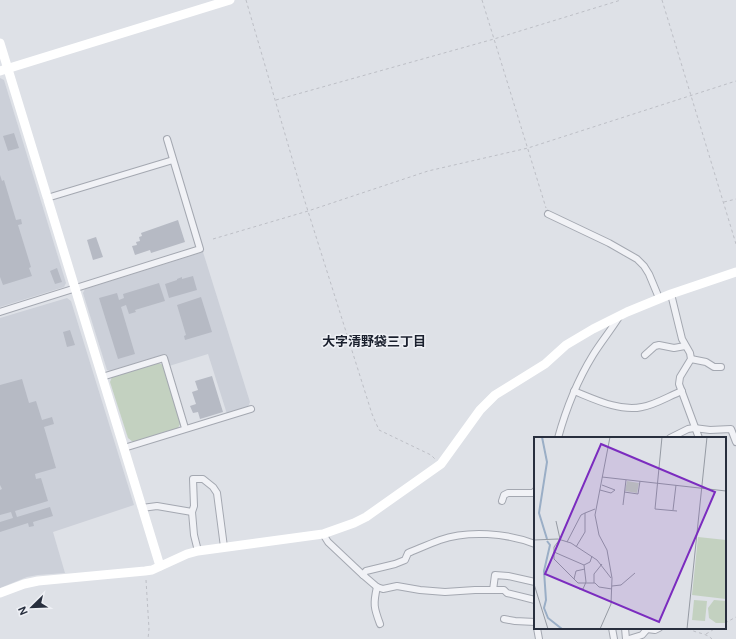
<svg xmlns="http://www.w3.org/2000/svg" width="736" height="639" font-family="'DM Sans','Noto Sans JP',sans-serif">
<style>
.built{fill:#ccd0d9}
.green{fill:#c3d1c0}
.building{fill:#b6bac4}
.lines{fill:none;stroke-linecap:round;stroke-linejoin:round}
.street-casing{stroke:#a4a8b1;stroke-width:8}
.path{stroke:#bdbfc6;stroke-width:1;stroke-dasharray:3 3;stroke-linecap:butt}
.street{stroke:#f1f2f6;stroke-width:6}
.secondary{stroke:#fff;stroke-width:9}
.labels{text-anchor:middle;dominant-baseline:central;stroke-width:3;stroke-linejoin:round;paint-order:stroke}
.neighbourhood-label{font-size:13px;font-weight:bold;fill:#1a202e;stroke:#eef0f5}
.inset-river{fill:none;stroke:#9aaec6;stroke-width:2}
.inset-road{fill:none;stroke:#959aa3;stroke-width:1}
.view{fill:#7b2cbf;fill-opacity:0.15;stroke:#7b2cbf;stroke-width:2}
.inset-edge{fill:none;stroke:#282f3e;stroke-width:2}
</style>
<rect width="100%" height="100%" fill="#dee1e7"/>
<g class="built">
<path d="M0,78L4,80L66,283L64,287L0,307Z"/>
<path d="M203,252L250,402L248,407L227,414L208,354L169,366L165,354L110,371L107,370L83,293L85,289Z"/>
<path d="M67,298L71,301L134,505L53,532L65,573L38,575L27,577L0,588V318Z"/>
</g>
<path class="green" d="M159,363L163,365L181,422L178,428L133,442L128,438L110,382L112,377Z"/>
<g class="building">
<path d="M14,133L19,148L8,151L3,136Z"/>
<path d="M0,175L2,181L4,180L16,220L21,219L22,224L18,225L31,267L29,268L32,276L3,285L0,277Z"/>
<path d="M178,220L185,242L151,253L150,250L135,255L132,246L137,245L136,242L140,241L139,237L142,236L141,233Z"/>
<path d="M96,237L103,257L93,260L87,240Z"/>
<path d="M57,268L62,282L55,284L50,271Z"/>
<path d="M193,276L197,290L169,298L165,284L177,280V279L182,277V279Z"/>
<path d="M159,283L165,301L135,310L136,312L129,314L126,305L121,307L135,354L118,359L99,298L117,293L119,300L124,298L123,294Z"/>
<path d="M201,297L212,332L185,340L184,336L186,335L177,305Z"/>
<path d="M70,330L75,345L67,347L63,332Z"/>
<path d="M212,376L223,412L200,419L198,412L193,413L190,406L196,404L192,392L198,390L195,381Z"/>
<path d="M22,379L29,403L36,401L42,420L52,417L54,424L44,427L56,468L35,474L36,479L41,478L48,501L15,511L17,517L50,507L53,516L33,522L34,526L29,527L28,523L0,532V522L13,518L11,512L0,515V490L2,489L0,485V385Z"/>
</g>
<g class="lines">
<defs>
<g id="street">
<path d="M47,198L173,160"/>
<path d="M548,214L609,243L637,259L644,266L649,274L659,298"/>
<path d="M671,294L682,339L690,353L691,359L680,377L679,384L699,438"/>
<path d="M0,312L200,249L167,139"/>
<path d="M645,355L655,346L659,345L674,348L685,346"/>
<path d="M691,359L706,362L714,367H721"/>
<path d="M102,377L164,358L185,428"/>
<path d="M574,391C594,399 620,412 642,407C655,405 669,396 682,391"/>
<path d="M558,438C566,409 577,381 593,355C601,342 611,330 619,317"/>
<path d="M670,438L688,429L694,428L710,430L731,429L736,442"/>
<path d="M124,448L251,409"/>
<path d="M502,501L504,495L508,493H533L535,491"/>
<path d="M142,508L157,506L192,512"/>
<path d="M323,534L328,542L363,575L366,571L395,564L405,560L408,553C418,549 429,544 440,540C468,530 507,533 535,544"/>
<path d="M198,551L194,535L192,512L194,506L193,479H203L213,487L217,493L224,547"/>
<path d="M363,575L377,587L383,589L397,586L420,590L445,592L475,590H504L507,593L535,600"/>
<path d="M377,587C373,604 374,608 380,624"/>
<path d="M493,590L495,575L508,576L535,582"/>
<path d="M504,619L515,621L535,622"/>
<path d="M537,628L539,639"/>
<path d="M612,628L614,639"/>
<path d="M625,628L626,639"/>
<path d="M647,629L655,630L659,628"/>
<path d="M629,639L642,635L648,628"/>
</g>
</defs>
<use href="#street" class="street-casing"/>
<g class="path">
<path d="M246,0L301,189L372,414L379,430L431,455L435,459"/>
<path d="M482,0L546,208"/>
<path d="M662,0L736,244"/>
<path d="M276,100L494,39L621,0"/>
<path d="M724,202L736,199"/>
<path d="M213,239L308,211L428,171L528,148L736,81"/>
<path d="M146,580L149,629L148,639"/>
<path d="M725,623L736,617"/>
<path d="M688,628C696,634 705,632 712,639"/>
<path d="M706,634L716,628"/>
</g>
<use href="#street" class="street"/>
<g class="secondary">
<path d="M0,43L160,566"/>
<path d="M0,71L230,0"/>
<path d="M0,593L24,584L38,581L145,571L152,570L187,554L198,551L323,534L354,523L366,517L441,464L480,410L495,395L545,364L566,345L593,329L627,312L671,294L736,272"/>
</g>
</g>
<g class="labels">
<g class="neighbourhood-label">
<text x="374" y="341">大字清野袋三丁目</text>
</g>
</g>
<g transform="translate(534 437)">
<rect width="192" height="192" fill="#dee1e7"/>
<path d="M93,44L105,46L103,56L91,54ZM164,100L192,103V162L158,158ZM160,163L173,164L171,184L158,183ZM180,163L192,164V186H182L175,181L174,171Z" fill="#c3d1c0"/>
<path class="inset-river" d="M8,0L13,25L5,76L13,102M13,104L16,108L10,134L12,163L10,171L14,181L28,192"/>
<path class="inset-road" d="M128,0L121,72L143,74M68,40L192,54M66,53L77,56L81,53L68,48M90,55L104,57L106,44M89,68L92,43M139,73L142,48M22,84L26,102L20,110V122L44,146H61L65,150L78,152M0,103L24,102L37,106L63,123L77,141M33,105L47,78L51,76M42,110L51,95V76L61,72M20,115L50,128L52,145L49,152H45M50,128L56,125L58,119M40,142L42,134L51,132M60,146V137L68,127M0,147L14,192M78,149L87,148L101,136M66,192L77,167L78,141L73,113L65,98L61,78L76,0M153,192L173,0"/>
<path class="view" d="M67,7L181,55L125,185L11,137Z"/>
<rect width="192" height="192" class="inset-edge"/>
</g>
<g transform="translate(32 607) rotate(247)" stroke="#eef0f5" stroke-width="3" paint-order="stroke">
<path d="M0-3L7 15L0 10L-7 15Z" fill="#282f3e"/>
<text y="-6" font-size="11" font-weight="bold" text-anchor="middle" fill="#282f3e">N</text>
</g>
</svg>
